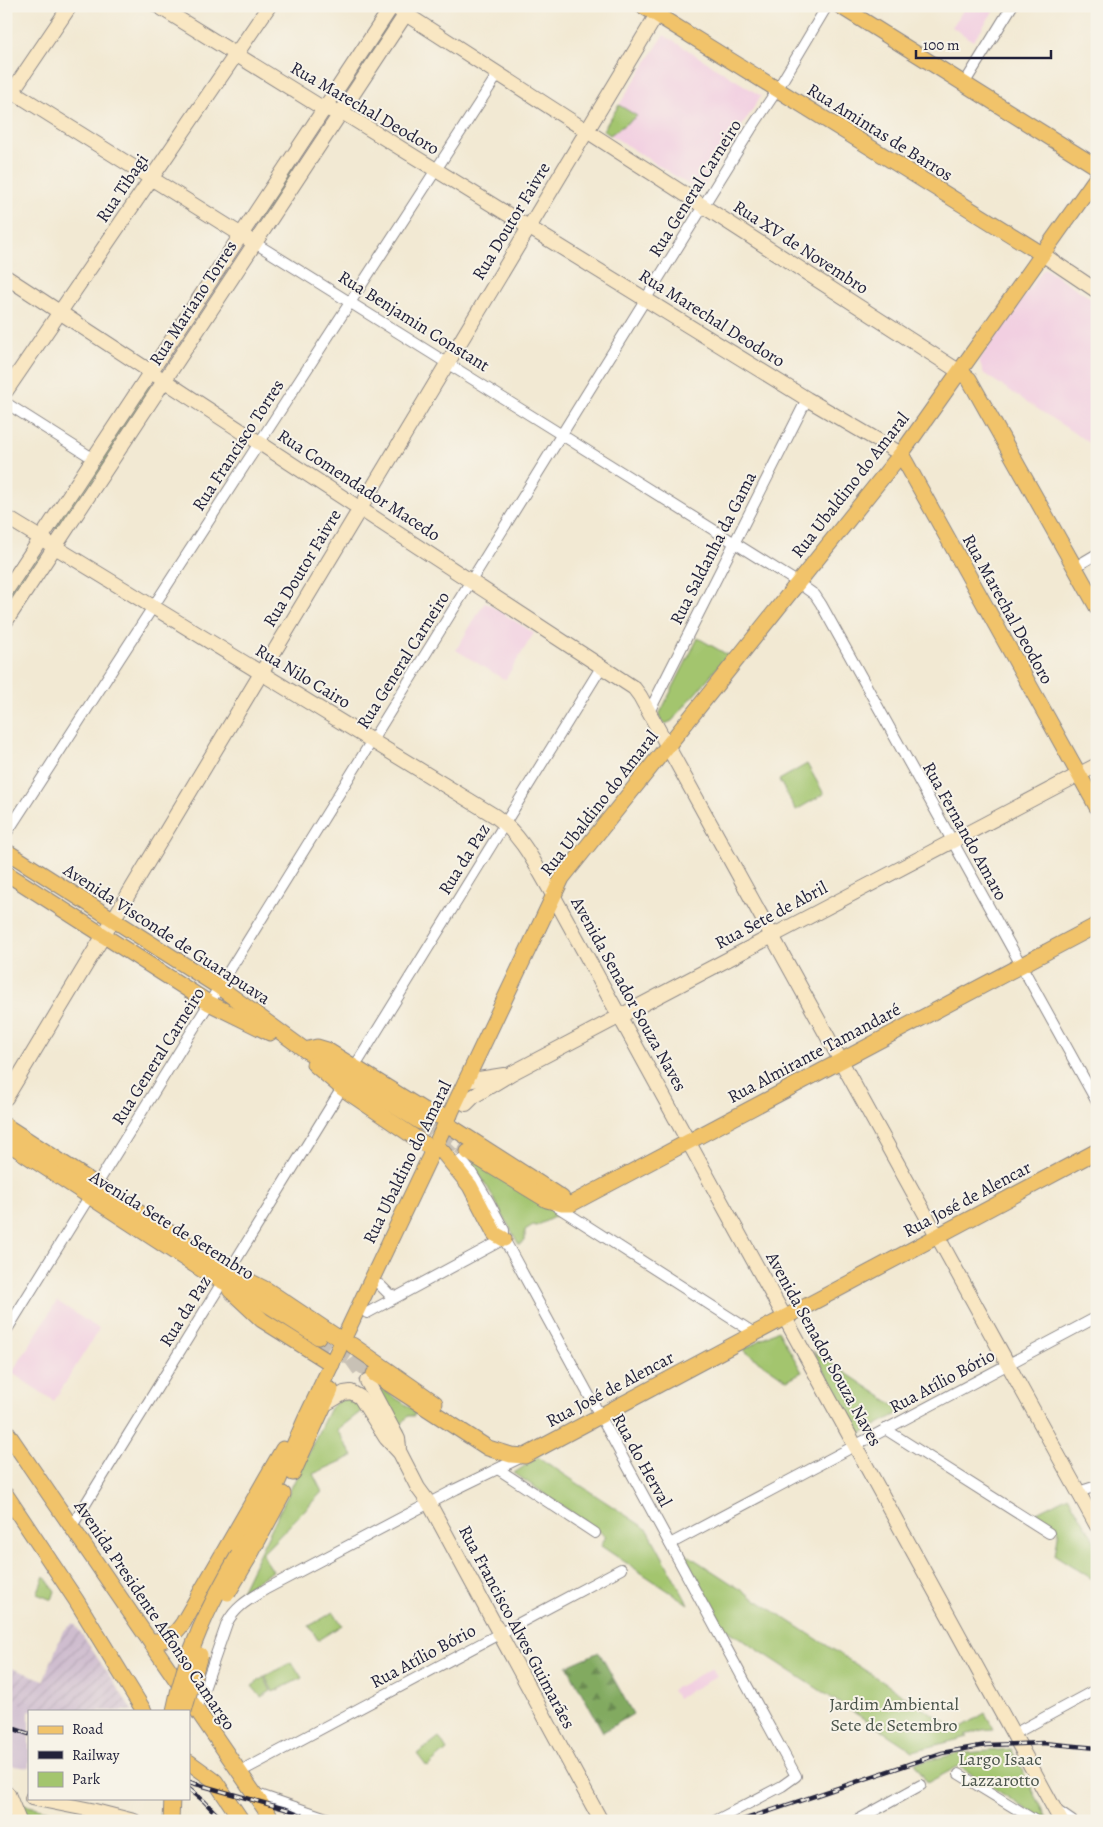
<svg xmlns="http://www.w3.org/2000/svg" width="1103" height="1827" font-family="Alegreya,serif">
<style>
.built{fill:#f2cfe1}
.industrial{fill:url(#industrial-furrows)}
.railway{fill:#cfbdcf}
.green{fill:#a3c56e;stroke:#627454}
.forest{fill:url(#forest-firs);stroke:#52664e}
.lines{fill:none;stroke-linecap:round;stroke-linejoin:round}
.street-tunnel{stroke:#c8c1b5;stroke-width:10;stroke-dasharray:10 5;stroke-linecap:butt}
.secondary-tunnel{stroke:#c8c1b5;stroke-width:14;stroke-dasharray:14 7;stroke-linecap:butt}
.primary-tunnel{stroke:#c8c1b5;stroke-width:15;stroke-dasharray:15 8;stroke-linecap:butt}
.street-casing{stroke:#8a8687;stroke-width:12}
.secondary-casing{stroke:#8a8687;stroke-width:16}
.primary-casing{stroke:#8a8687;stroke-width:17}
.street{stroke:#fff;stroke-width:10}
.secondary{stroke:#f9e7c3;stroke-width:14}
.primary{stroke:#f1c36a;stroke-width:15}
.rail-casing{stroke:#22223b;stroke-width:4.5}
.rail{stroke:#f7f3e8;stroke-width:2.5;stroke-dasharray:8;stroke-linecap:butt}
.primary-bridge-casing{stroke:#8a8687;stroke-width:17;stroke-linecap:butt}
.primary-bridge{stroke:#f1c36a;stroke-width:15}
.labels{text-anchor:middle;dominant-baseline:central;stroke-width:4;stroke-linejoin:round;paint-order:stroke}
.street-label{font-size:18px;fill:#22223b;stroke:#f7f3e8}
.park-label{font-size:18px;fill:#49534a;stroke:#f7f3e8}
</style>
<defs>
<pattern id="industrial-furrows" width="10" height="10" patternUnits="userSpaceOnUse" patternTransform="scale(1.25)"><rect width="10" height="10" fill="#cfbdcf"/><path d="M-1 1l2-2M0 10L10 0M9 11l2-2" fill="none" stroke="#b1a2b3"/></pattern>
<pattern id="forest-firs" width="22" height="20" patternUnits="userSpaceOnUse" patternTransform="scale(1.25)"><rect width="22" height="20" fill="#82aa61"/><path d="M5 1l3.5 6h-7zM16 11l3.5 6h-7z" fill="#6a8a51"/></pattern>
</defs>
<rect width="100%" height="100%" fill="#f7f3e8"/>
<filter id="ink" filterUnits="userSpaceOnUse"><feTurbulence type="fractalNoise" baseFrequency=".02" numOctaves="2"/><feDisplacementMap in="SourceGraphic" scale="10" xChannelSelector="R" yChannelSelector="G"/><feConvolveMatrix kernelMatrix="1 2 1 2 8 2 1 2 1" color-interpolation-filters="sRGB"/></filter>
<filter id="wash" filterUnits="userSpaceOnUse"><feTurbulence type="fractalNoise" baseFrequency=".0096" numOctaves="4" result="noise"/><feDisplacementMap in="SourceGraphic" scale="20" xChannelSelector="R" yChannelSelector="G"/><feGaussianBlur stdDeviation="1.12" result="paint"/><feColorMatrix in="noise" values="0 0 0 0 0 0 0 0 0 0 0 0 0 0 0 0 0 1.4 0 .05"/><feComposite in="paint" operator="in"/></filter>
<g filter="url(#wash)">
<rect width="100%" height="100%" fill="#f2e9d3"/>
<g class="built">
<path d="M966,6H997L973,41L952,27Z"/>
<path d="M664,35L761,96L700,192L603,130Z"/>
<path d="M1044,268L1097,302V448L983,373L979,360Z"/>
<path d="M485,602L534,633L505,680L456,650Z"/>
<path d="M57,1301L99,1329L54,1401L12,1373Z"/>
<path d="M712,1668L717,1676L677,1698L672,1690Z"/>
</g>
<path class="industrial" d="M74,1623L133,1711H35L6,1698V1666L44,1680L63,1631Z"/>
<path class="railway" d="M6,1697L39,1711H29V1768L6,1765Z"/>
<g class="green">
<path d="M384,25L394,33L350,97L339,89Z"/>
<path d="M619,105L637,116L610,135L603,130Z"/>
<path d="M298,152L288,189L259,232L249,225Z"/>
<path d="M147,382L156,388L63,533L51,526Z"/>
<path d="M34,551L47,559L6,615V594Z"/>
<path d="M698,638L728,655L672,721L665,724L661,721L659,716L660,713Z"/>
<path d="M807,764L824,794L796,810L779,780Z"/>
<path d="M466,1154L560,1214L536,1226L533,1225L525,1230V1241L519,1245L488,1188Z"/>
<path d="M778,1330L802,1372L787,1380L743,1350Z"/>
<path d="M813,1351L903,1411L860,1434Z"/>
<path d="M380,1388L416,1411L414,1416H408L401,1425L404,1431L402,1436L378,1389Z"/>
<path d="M352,1398L363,1410L337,1430L353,1456L313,1474L322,1492L262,1554L273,1571L241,1591L330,1408L338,1401Z"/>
<path d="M538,1457L648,1530L688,1604L601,1546L606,1536L514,1473Z"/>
<path d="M1068,1496L1097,1545V1582L1055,1555L1059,1530L1035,1513Z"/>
<path d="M680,1550L957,1730L985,1713L994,1729L982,1730L965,1735L968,1737L913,1751L723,1627Z"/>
<path d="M44,1576L55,1591L52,1600L37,1594Z"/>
<path d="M334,1612L342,1625L318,1640L309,1626Z"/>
<path d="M292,1662L302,1678L273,1692L265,1676Z"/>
<path d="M264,1677L271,1691L261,1697L252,1686Z"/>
<path d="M439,1737L447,1750L427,1767L417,1754Z"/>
<path d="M1011,1749L1049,1821H1045L959,1766L927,1783L915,1763L956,1754Z"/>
<path d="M20,1804L54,1812L60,1821H23Z"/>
</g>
<path class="forest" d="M599,1652L633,1714L603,1732L567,1666Z"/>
</g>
<g filter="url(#ink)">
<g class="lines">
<path class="street-tunnel" d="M425,1125L461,1160"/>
<path class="secondary-tunnel" d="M351,1359L367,1381"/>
<g class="primary-tunnel">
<path d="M420,1122L468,1152"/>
<path d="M318,1337L374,1374"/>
</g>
<defs>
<g id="street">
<path d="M964,84L1012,6"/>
<path d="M255,243L797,582L815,595L821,604L1097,1102"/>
<path d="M6,403L94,459"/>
<path d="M1075,567L1097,554"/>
<path d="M649,712L807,399"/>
<path d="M6,834L498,74"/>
<path d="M354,1068L602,666"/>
<path d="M461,1160L471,1172L489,1202L504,1230V1239L510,1250L796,1776L782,1786L715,1821"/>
<path d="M553,1204L754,1333"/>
<path d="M380,1285L389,1294L397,1296"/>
<path d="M367,1313L504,1239"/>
<path d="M6,1331L751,129L777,90L827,6"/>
<path d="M885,1429L1049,1533"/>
<path d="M498,1469L595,1533"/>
<path d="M1078,1492L1097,1486"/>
<path d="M72,1526L342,1088"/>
<path d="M670,1544L1097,1317"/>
<path d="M197,1709L227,1623C236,1606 250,1599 266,1589L456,1489L522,1457"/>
<path d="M1014,1734L1097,1689"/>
<path d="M240,1772L621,1569"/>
<path d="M959,1774L1036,1821"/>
<path d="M254,1793L335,1821"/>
<path d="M1056,1810L1072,1821"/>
<path d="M856,1821L921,1785"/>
</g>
<g id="secondary">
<path d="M158,6L324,109L342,112L807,399L901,454"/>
<path d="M398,9L960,372"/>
<path d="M12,91L248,239"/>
<path d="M7,99L70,6"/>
<path d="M1042,254L1097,291"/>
<path d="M6,277L634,688L640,696L1097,1526"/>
<path d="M6,391L269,6"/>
<path d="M6,517L495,816C523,836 536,866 553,895L1061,1821"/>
<path d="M6,591L392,6"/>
<path d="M6,621L411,6"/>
<path d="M466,1081L504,1075"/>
<path d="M6,1098L662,6"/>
<path d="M466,1104L474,1096L512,1073L1097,765"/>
<path d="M367,1381L398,1439L399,1447"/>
<path d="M324,1405L344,1393L351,1392L360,1397L386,1438L400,1453L418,1488L429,1503L601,1821"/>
<path d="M8,1794L19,1821"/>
<path d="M32,1798L91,1810L134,1821"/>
</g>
<g id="primary">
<path d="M643,6L1042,254"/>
<path d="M840,6L1097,167"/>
<path d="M960,372L969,379L1097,607"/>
<path d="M901,454L1097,807"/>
<path d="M6,851L219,987L305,1050L420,1122"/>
<path d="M6,873L209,1003L270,1033"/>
<path d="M305,1050L317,1047L327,1050L430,1114L438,1116L450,1115"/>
<path d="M314,1064L342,1088L426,1145L434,1148"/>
<path d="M6,1126L229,1271L267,1290L343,1341"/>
<path d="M453,1128L562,1198"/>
<path d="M6,1142L210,1275L260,1300L318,1337"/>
<path d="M442,1151L470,1186L495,1234L504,1239"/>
<path d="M468,1152L547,1200L562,1204H571L1097,925"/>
<path d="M230,1290L262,1320L332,1364"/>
<path d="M352,1345L435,1403"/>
<path d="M374,1374L488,1448L511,1455L525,1456L1097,1151"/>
<path d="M6,1431L273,1821"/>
<path d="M293,1473L331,1390"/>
<path d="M6,1495L76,1600L144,1711"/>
<path d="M239,1554L276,1486L305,1420L562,878L901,454L1097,177"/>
<path d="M248,1559L283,1494"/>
<path d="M151,1641C166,1642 174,1636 183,1623L283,1449"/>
<path d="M189,1762L215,1781L242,1821"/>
<path d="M171,1821L172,1798"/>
</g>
</defs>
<use href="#street" class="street-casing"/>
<use href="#secondary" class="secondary-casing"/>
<use href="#primary" class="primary-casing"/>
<use href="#street" class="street"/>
<use href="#secondary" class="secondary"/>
<use href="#primary" class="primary"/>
<defs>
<g id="rail">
<path d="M6,1726L29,1734"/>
<path d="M189,1782L289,1810L316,1821"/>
<path d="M189,1789L204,1801L223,1821"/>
<path d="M740,1821L942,1753L986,1745L1019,1744L1043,1743L1097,1748"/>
</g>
</defs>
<use href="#rail" class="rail-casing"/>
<use href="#rail" class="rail"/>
<defs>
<g id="primary-bridge">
<path d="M228,1593L248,1559"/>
<path d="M174,1711C185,1654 210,1603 239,1554"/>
<path d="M184,1711L200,1655"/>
</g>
</defs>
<use href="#primary-bridge" class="primary-bridge-casing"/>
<use href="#primary-bridge" class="primary-bridge"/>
</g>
</g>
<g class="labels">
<g class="street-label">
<text transform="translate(365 108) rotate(30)">Rua Marechal Deodoro</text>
<text transform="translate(880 132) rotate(32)">Rua Amintas de Barros</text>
<text transform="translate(122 188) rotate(-56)">Rua Tibagi</text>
<text transform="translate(695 188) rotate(-58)">Rua General Carneiro</text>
<text transform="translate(511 221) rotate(-59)">Rua Doutor Faivre</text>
<text transform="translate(801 247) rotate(33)">Rua XV de Novembro</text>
<text transform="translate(193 303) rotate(-57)">Rua Mariano Torres</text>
<text transform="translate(712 318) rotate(32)">Rua Marechal Deodoro</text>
<text transform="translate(414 321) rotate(32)">Rua Benjamin Constant</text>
<text transform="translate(238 445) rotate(-57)">Rua Francisco Torres</text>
<text transform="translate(359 485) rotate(33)">Rua Comendador Macedo</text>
<text transform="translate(850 485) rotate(-52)">Rua Ubaldino do Amaral</text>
<text transform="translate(713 548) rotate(-63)">Rua Saldanha da Gama</text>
<text transform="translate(302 568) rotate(-59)">Rua Doutor Faivre</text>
<text transform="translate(1008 609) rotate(61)">Rua Marechal Deodoro</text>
<text transform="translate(403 660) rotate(-58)">Rua General Carneiro</text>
<text transform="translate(303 676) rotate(31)">Rua Nilo Cairo</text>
<text transform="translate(599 803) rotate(-52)">Rua Ubaldino do Amaral</text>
<text transform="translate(965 831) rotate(61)">Rua Fernando Amaro</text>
<text transform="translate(464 859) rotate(-58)">Rua da Paz</text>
<text transform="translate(771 915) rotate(-28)">Rua Sete de Abril</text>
<text transform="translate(167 934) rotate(33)">Avenida Visconde de Guarapuava</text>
<text transform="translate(629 994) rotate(61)">Avenida Senador Souza Naves</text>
<text transform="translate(814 1053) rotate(-28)">Rua Almirante Tamandaré</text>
<text transform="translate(158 1056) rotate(-58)">Rua General Carneiro</text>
<text transform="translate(407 1162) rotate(-64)">Rua Ubaldino do Amaral</text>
<text transform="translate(967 1199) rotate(-28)">Rua José de Alencar</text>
<text transform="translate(172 1225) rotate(32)">Avenida Sete de Setembro</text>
<text transform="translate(185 1311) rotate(-58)">Rua da Paz</text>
<text transform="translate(824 1349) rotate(61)">Avenida Senador Souza Naves</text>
<text transform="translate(942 1381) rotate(-28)">Rua Atílio Bório</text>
<text transform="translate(610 1389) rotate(-28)">Rua José de Alencar</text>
<text transform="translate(642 1460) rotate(61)">Rua do Herval</text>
<text transform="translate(155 1615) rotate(56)">Avenida Presidente Affonso Camargo</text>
<text transform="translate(517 1627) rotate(62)">Rua Francisco Alves Guimarães</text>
<text transform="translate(423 1656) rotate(-28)">Rua Atílio Bório</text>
</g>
<g class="park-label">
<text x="894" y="1704">Jardim Ambiental<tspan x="894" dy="21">Sete de Setembro</tspan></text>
<text x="1000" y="1759">Largo Isaac<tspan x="1000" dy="21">Lazzarotto</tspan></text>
</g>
</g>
<rect width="1103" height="1827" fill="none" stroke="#f7f3e8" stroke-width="25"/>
<rect x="28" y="1710" width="162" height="90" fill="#f7f3e8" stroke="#a29fa3"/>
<rect x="38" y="1726" width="25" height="8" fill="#f1c36a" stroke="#a29fa3"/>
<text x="72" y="1734" font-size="15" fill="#22223b">Road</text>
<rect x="38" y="1751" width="25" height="8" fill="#22223b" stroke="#a29fa3"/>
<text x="72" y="1760" font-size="15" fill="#22223b">Railway</text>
<rect x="38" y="1772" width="25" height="15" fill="#a3c56e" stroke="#a29fa3"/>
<text x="72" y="1784" font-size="15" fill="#22223b">Park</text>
<path d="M916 50v8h135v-8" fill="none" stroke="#22223b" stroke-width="2.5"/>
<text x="923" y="50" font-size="15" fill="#22223b" stroke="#f7f3e8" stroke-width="4" paint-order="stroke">100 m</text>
</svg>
